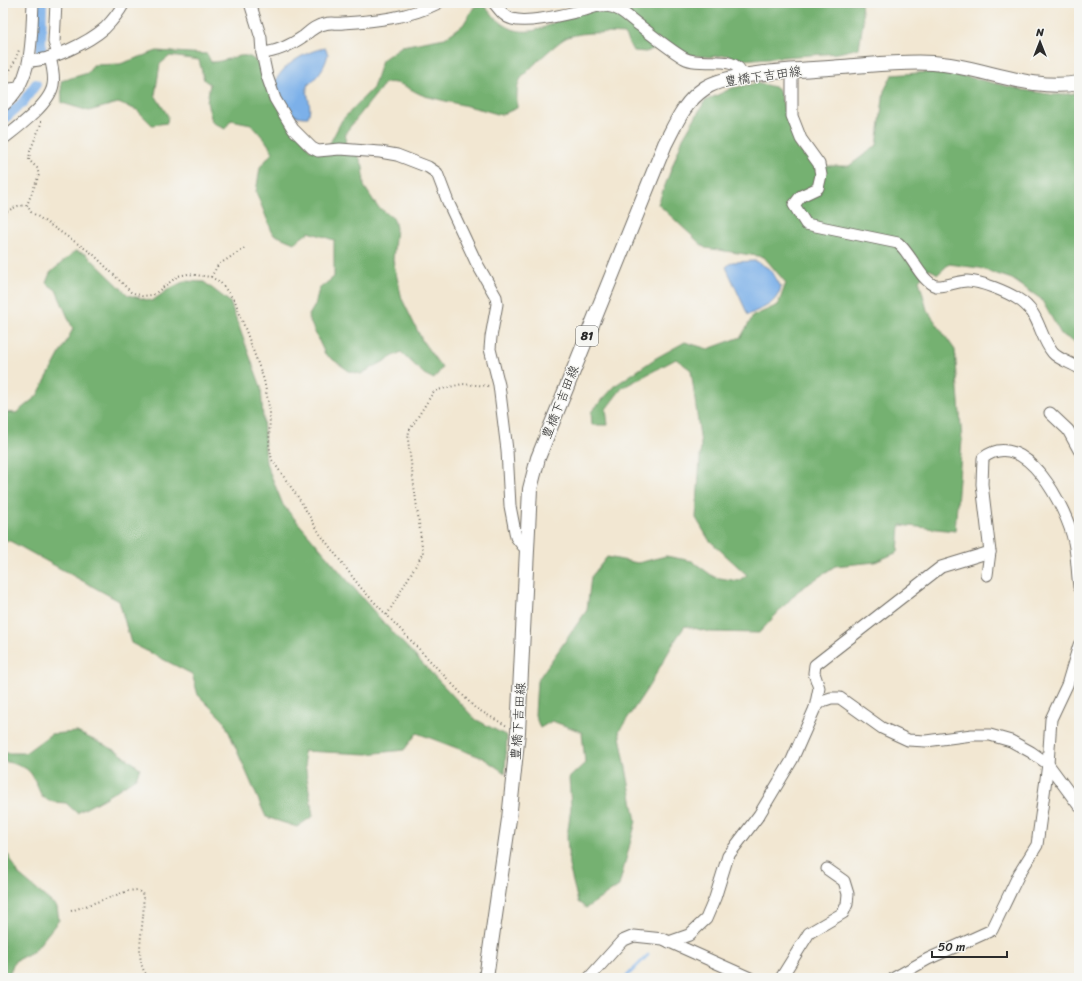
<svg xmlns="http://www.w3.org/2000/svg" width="1082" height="981" font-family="Sriracha,'Klee One',sans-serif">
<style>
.forest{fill:#74b171;stroke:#506e4e}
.water{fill:#7bb0e9;stroke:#536e8a}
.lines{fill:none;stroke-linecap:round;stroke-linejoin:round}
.stream{stroke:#7bb0e9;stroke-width:3}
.canal{stroke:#7bb0e9;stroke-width:10}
.minor-casing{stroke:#716d65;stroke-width:13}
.major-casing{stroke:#716d65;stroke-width:16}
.path{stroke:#716d65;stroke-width:2;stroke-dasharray:1 3;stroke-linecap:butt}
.minor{stroke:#fff;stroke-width:11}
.major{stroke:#fff;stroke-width:14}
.labels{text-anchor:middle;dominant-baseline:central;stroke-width:3;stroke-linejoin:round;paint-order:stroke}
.shield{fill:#f6f6f2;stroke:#686867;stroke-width:1}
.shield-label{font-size:12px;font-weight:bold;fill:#2b2b2b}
.street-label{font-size:13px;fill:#2b2b2b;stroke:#f6f6f2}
</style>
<rect width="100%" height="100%" fill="#f6f6f2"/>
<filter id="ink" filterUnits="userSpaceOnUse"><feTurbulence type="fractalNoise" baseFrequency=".025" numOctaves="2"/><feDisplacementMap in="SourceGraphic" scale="8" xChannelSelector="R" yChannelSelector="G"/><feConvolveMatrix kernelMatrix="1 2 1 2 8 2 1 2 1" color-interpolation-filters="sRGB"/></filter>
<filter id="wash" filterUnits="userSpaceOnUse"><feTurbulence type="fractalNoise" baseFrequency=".012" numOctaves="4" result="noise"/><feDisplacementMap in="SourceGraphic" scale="16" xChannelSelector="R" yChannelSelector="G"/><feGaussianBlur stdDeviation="0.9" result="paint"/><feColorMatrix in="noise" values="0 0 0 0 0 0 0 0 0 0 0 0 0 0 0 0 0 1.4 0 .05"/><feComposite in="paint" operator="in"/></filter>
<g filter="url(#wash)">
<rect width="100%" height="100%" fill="#f2e7d2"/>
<g class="forest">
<path d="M578,3H861L863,22L859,48L838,53L741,60L728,55L709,57L690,55L673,46L656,47L646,52L633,51L624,34C605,33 586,31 568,37C559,40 525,72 520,80C516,88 517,100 517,108L501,115C476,107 451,103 425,96C410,91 402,80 385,83L346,132L345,146L358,155L363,166L364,186L377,206L394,219L396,228L393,260L402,299L423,342L442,368L434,379L424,374L401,352L361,374L349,371L325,354L308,317L315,305L319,289L334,277V240L309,232L294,243L273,234L256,192L260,167L273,152L265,140L251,124L231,120L225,129L212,122L207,102L210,84L204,80L199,60L170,56L160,64L155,95L168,116L167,123L152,125L137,110L118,103L89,111L62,103L61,81L88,73L93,65L120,64L157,51L207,54L211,62C223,63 240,52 250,57C262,62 260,76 266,86C278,109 296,129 310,150L329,145L342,120L373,88L382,60L402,46L445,38L463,25L474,7L483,5C492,14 500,24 512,29C537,38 562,19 578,3Z"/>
<path d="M930,72L968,77L1023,90L1055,95L1079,93V345L1061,334L1041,299L1012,279L979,268L949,264L938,274L929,269L919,280L927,310L955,350L962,440L955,531L900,525L898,552L875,562L835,566L798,591L759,633L710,632L685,626L676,639L649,686L619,731L636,821L619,886L586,908L578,902L569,866L567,837L571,807L569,778L585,763L582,732L552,721L540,728L535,715L537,681L587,610L591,577L607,557L638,563L666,556L692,561L714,577L738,581L747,575L709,540L696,518L701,444L691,370L676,359L622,388L606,409L608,425H592L591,412L616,385L656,358L685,342L708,349L741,337L753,316L778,305L786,283L764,257L705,248L658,204L683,138L705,101L732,88L758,83L778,88L798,150L826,166H849L877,145L884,91L892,75Z"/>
<path d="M75,251L86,254L128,295L152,301L169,289L185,281L204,282L230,302L261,387L266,463L283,505L383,622L475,719L507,736L505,773L483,758L417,733L404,750L367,754L303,751L313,816L297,827L266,817L224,721L198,695L192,674L131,643L119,601L10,541H3V412L16,413L37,396L73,329L56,290L46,283L50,273Z"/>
<path d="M77,732L117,751L140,768L136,778L103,799L77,813L66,803L53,802L42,797C30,770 33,768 3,761V753H25L51,734Z"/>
<path d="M3,851L9,856L19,875L57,907L59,920L34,951L15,961L9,974L10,978H3Z"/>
</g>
<g class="water">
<path d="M325,48L328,54C325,68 318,76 307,86C306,97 313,105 308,117C284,118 283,103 274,85C280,66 306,51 325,48Z"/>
<path d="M756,261L771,270L781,287C776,305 764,307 748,315L726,267L732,262Z"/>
</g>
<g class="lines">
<path class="stream" d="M625,978L648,955"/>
<g class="canal">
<path d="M41,51L42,3"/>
<path d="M3,120L23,102L36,84"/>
</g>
</g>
</g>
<g filter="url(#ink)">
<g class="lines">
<defs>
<g id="minor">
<path d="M56,3L54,42L58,54"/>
<path d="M250,3L261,38L262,53C278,52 291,45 304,36C310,31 316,25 325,24C330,22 337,24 343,23C375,21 409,18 438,3"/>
<path d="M494,3C499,9 504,17 512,19C529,24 566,14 585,10C591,8 599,5 606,6C620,7 628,17 639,25C653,36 669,49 684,58C702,68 736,52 743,76"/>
<path d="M262,53L267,76L275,99L293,129L312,148L318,151L340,149L380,152L397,155L428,167L437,173L448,202L476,262L496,297L497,304L491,337L490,349L499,385L507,450L510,506L516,537L523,546L528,548"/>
<path d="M29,61C51,61 89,42 105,28C113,20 119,12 124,3"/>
<path d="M792,71V116L801,139L819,164L821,175L818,188L801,196L794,205L806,224L898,243C911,253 921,282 936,286C945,287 958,281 967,281C981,281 1007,292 1018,299C1041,313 1038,335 1053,353C1058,359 1071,363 1079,368"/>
<path d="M3,93L9,89L19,88"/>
<path d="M3,106C34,80 31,40 33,3"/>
<path d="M3,139C17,128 50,104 53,85C55,76 52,66 50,57"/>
<path d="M1050,413L1068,430L1079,450"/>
<path d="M987,575L990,552L982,484L983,458C1025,425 1067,509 1074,542C1077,556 1077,572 1079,587"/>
<path d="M815,708L819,688L814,673L815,665L941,567L990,552"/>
<path d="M669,942L689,935L706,919L715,898L728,856L759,815L792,760L815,708L822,701L831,698H840L882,728L908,740L926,741L972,735H990L1011,741L1031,752L1048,764L1079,806"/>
<path d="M589,978L622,941L634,936L663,939L750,978"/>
<path d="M781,978L809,933L843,913L847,904L848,894L844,881L827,869"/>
<path d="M894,978L928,959L992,930L1019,874L1037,845L1048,764L1051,719L1067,685L1079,645"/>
</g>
<path id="major" d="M486,978L509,819L518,732L530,489L538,458L665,144C676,123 684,102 705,88C731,71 809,70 842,67C872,65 903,61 933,63C981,66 1030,92 1079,83"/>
</defs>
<use href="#minor" class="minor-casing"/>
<use href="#major" class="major-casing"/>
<g class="path">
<path d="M4,80L13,65L19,50"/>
<path d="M41,121V124L30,151L29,160L37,168L39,175L27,205L31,212L93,254L131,292L142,296L153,295L178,276L188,274L211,277L220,282L235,301L264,380L270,412L269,445L272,460L298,497L320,534L361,588L475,708L507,726"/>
<path d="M3,213L18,206L27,205"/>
<path d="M211,277L218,265L245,248"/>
<path d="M387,615L423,553L408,440L409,431L434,391L462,384L490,386"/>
<path d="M71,911L128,891L137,890L142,893C149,916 129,962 150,978"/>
</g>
<use href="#minor" class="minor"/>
<use href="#major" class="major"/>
</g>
</g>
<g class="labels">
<rect class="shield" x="576" y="326" width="22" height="20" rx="3"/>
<g class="shield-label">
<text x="587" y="336">81</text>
</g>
<g class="street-label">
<text transform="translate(763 76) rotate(-8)">豊橋下吉田線</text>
<text transform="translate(560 402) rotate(-68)">豊橋下吉田線</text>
<text transform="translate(518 721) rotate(-86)">豊橋下吉田線</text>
</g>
</g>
<rect width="1082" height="981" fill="none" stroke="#f6f6f2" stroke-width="16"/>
<g transform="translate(1040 42)" stroke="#f6f6f2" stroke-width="3" paint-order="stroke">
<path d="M0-3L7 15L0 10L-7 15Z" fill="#2b2b2b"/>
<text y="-6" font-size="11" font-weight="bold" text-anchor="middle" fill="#2b2b2b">N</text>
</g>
<path d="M932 951v6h75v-6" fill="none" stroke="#2b2b2b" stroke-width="2"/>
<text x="938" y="951" font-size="12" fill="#2b2b2b" stroke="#f6f6f2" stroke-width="3" paint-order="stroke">50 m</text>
</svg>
